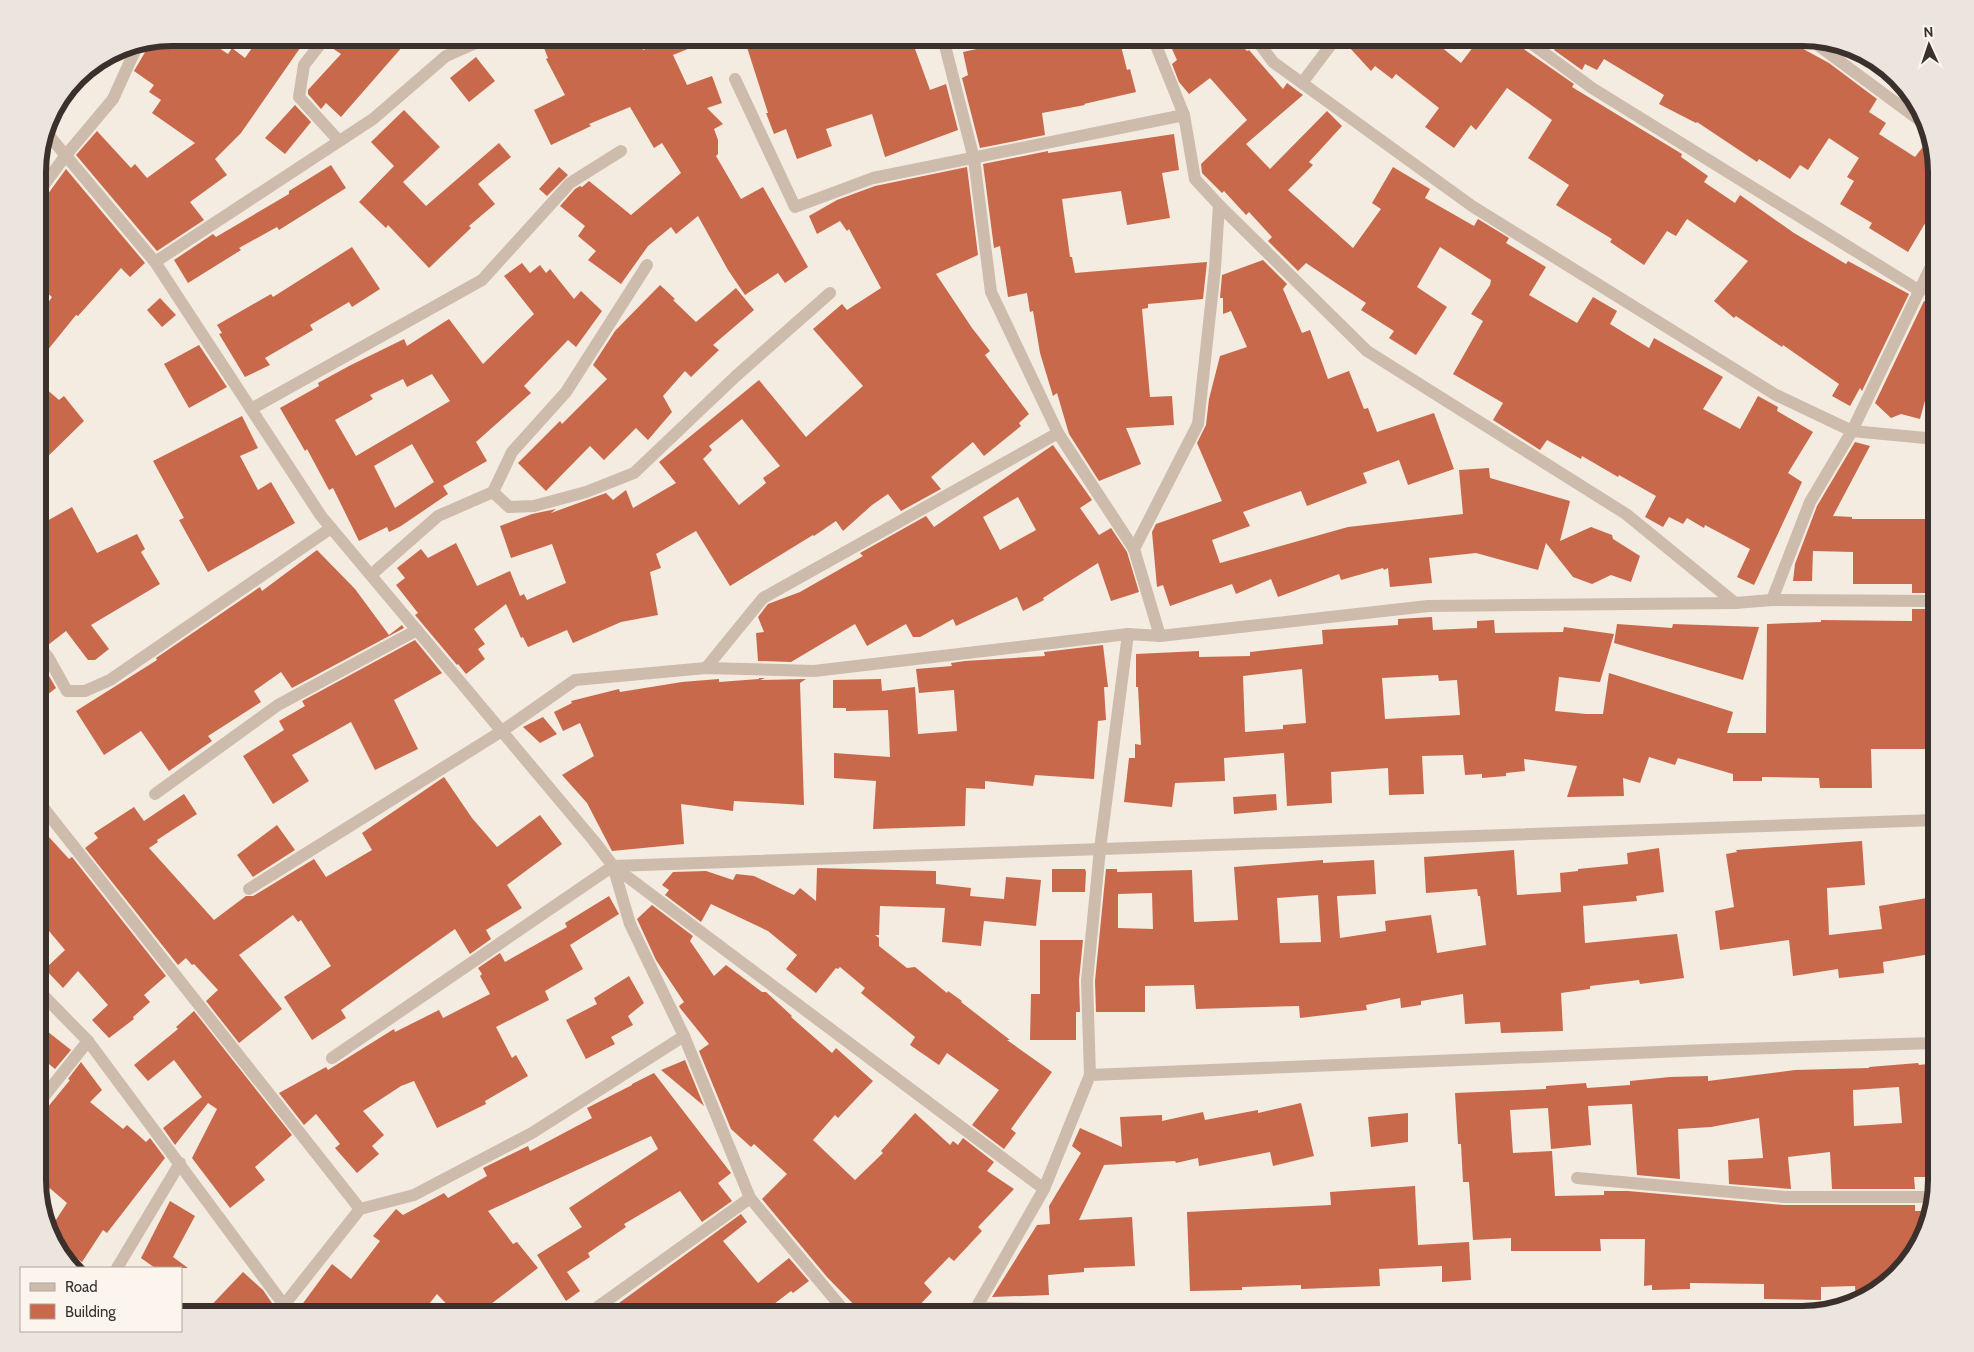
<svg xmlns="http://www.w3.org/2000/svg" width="1974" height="1352" font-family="Cabin,sans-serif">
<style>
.building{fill:#c8694b;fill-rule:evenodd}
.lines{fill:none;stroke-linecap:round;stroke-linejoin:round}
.street{stroke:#cdbbac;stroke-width:12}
.rim{fill:none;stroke:#3b302b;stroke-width:6}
</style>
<rect width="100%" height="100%" fill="#f4ebe1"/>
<g class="building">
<path d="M172,38H204L228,54L232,48L245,58L259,38H307L241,133L215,159L227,175L190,202L204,220L157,251L76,155L97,131L131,168L135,164L147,178L195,143L152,113L161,100L149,92L154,85L134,71L151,42Z"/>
<path d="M333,38H410L341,117L326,103L321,109L308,94V90L341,54L329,46Z"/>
<path d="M540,38H643V50L671,38H715L673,55L687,85L712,76L722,103L707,108L723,124L714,129L718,140V154L716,156L741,199L763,187L808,267L785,283L778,273L745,295L728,270L698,216L676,234L671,227L648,246L621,284L588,260L596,251L578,236L585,226L560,206L575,189L580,186L582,187L589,181L631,215L681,173L662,143L654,148L630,107L589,124L591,126L551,145L534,110L565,95L546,59L548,58Z"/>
<path d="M744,38H804L806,43L827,38H911L930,90L946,84L958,130L885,157L872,114L826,129L832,146L797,159L786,129L774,134L766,113H768Z"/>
<path d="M983,38H1119L1127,70L1130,69L1136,92L1084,104L1085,105L1042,113L1045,135L980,148L962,78L968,75L963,52L986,47Z"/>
<path d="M1167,38H1234L1247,51L1249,50L1283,89L1287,83L1303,95L1246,144L1270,169L1327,111L1342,126L1309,162L1313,165L1288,190L1353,248L1381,209L1372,203L1393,167L1430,189L1425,198L1474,226L1478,219L1509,238L1506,243L1546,267L1529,295L1577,323L1593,297L1617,311L1610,324L1649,348L1654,338L1723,377L1703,409L1740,429L1758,396L1778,407L1777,411L1813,432L1788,473L1802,482L1754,585L1737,577L1750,549L1705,525L1704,528L1687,518L1683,524L1669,517L1663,527L1645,517L1656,496L1619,475L1618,477L1582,456L1581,459L1547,440L1540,450L1493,420L1503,403L1453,374L1483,321L1471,314L1490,285L1491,280L1440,247L1417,287L1447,307L1416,355L1389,338L1394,331L1361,310L1366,303L1306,263L1298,271L1268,241L1272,237L1249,212L1246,215L1224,191L1222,193L1202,173L1201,164L1247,120L1210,78L1189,94L1179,82L1172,64L1177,60Z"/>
<path d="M1356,38H1430L1461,63L1480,38H1508L1574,84L1572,87L1682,154L1681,157L1708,176L1704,182L1735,203L1740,195L1794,233L1846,264L1848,261L1909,294L1862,391L1860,388L1850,406L1832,396L1839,384L1783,345L1782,347L1736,316L1734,318L1714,301L1748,261L1687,219L1676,236L1667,231L1644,265L1610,242L1612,239L1556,205L1569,185L1528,158L1552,120L1507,88L1476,130L1471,125L1454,148L1425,127L1439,108L1396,74L1392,79L1375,66L1371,71L1349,47Z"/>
<path d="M1562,38H1783L1829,63L1877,99L1869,112L1886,123L1879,134L1915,157L1929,139L1936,172V205L1908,252L1869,228L1872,223L1840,204L1854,181L1847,177L1859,158L1829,138L1808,170L1800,165L1790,179L1759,159L1757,162L1697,122L1696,123L1659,104L1664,95L1604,59L1597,70L1585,64L1582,70L1554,50Z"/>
<path d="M476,57L495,81L469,102L450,78Z"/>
<path d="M295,105L311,122L285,154L265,138Z"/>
<path d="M404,110L440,147L403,182L426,206L499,143L511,157L478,184L495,204L469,226L471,228L429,268L388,225L386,228L359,202L394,166L371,142Z"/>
<path d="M1174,134L1179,170L1162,173L1170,218L1127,225L1121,191L1062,199L1070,257H1072L1075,273L1207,262L1203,299L1148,304V308L1142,309L1150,397L1172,396L1174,425L1126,428L1141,464L1099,481L1069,434L1057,393L1053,396L1040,353L1033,311L1030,312L1027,293L1008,297L1000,246L994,248L983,164L1048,151V153Z"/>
<path d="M40,154L49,165L38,180V164Z"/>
<path d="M331,165L346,188L279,230L277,227L239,248L241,250L188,283L174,260L213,234L216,237L289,194V191Z"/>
<path d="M559,167L568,175L547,196L539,189Z"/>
<path d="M967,167L978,255L936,274L972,328L990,351L985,355L1029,414L1019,423L1021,426L984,456L973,442L931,477L941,489L901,511L888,494L872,505L843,531L836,521L814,536L813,535L730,586L696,531L656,554L661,568L650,572L658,615L621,622L573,643L567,630L528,647L523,637L521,638L506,604L474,629L485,644L478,649L485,659L466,674L458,664L457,665L415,615L418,613L396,585L405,578L397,568L421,549L428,558L456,543L477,586L510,571L520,596L524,594L527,600L566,583L552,544L511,558L500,526L532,514L556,509L551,513L606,493L613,500L626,490L633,508L676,483L659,462L759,380L806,437L863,386L813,329L842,304L847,310L881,288L849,229L847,231L840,221L817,234L809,216L837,200L875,186ZM742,419L780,466L763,478L766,483L739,505L703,459L712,450L709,446Z"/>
<path d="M66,169L145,263L130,277L121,268L78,316L76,315L38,362V317L52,297L38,285V201L45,198Z"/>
<path d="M352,247L380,289L352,307L349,302L310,325L313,330L265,358L270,365L245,377L219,334L222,333L217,325L271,294L273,297Z"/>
<path d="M1263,260L1287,284L1283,289L1302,333L1310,330L1328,379L1349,371L1364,409L1368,408L1377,432L1434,413L1454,469L1408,485L1399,460L1363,473L1367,483L1307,506L1301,491L1243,512L1250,526L1212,540L1220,563L1348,527L1463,514L1459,470L1489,468L1490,478L1570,501L1560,541L1591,527L1612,535L1613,539L1640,556L1631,582L1611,575L1592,584L1573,577L1546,543L1538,570L1476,553L1429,558L1432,583L1390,587L1388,568L1384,570L1383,568L1341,580L1339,574L1278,597L1271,579L1236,594L1232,584L1170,606L1163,585L1157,587L1152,532L1156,524L1222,501L1197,443L1206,425L1209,399L1220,356L1247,347L1231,311L1223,314V298H1220L1222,275Z"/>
<path d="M522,263L530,273L540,265L546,273L550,269L574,299L581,291L602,311L576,347L568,340L524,386L531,393L476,442L487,461L443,486L448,494L401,526L389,532L387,527L359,541L333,488L329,490L307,449L305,451L280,408L319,386L318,383L349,366L404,339L407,346L449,319L483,364L534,314L504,276ZM432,374L450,401L356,456L335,420L373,399L370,395L403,379L407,387ZM412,444L434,482L395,508L374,466Z"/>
<path d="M660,285L675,299L673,300L696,322L736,288L754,310L713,345L719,350L691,377L685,371L663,396L672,412L648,440L636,428L604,460L590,446L546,491L518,463L560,421L562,424L607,379L593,365L615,331Z"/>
<path d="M160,298L176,315L162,327L147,310Z"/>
<path d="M1924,301L1936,307V388L1929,386L1920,419L1901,414L1891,418L1875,403Z"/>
<path d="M199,345L227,387L189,408L164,364Z"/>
<path d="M38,382L59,400L64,396L84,421L38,466Z"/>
<path d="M242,416L258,448L240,456L258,490L271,482L295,523L208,572L179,520L184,518L153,461Z"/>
<path d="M1855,442L1870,446L1833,516L1852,517V519H1936V593H1912V584H1853V552L1813,551L1812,581H1793L1795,564L1817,506Z"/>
<path d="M1053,445L1092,500L1080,508L1099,535L1111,528L1127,552L1139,592L1111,601L1098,563L1043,598L1044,600L1023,611L1017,597L956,626L953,619L920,637H913L906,624L867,646L855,624L791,662L758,661L756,633L764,632L758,617L768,604L800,592L863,556L860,553L926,516L934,527ZM1018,497L1036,530L1000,550L983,517Z"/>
<path d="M72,507L97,553L137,534L145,549L141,552L160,584L91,625L109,649L95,660H88L66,631L48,645L38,636V526Z"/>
<path d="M317,550L355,589L389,635L402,625L404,628L292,688L281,672L254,691L261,702L208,736L212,741L169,771L141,731L104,755L76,711L157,660L156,658L260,587L262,591Z"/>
<path d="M1912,609H1936V749H1871L1872,788H1820L1819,778L1762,777V781H1733V774L1678,758L1675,765L1649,757L1640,783L1623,778L1624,796L1567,797L1577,766L1524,759L1525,771L1506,773V776L1482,778V774L1465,775L1463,755L1422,756L1424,794L1389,795L1388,768L1331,772L1332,803L1287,806L1284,753L1224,758L1225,781L1175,783L1172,807L1124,802L1129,758H1135V744L1141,745L1138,687H1136V654L1199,651V657L1250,656V652L1323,644L1322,630L1398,625V619L1432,617L1433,630L1477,628V621L1494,620L1495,633L1563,632L1564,627L1614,634L1600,682L1559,677L1555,711L1586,714H1603L1609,673L1733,712L1727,733H1766L1767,624L1821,622V620L1912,621ZM1302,669L1306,723L1283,725V729L1245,732L1243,676ZM1438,675L1439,681L1457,680L1460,715L1385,719L1382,678Z"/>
<path d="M1617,624L1672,628L1673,624L1759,627L1743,680L1614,643Z"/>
<path d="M415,640L442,673L394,700L418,749L375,770L351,722L292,755L309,781L273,804L243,756L284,730L279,721L305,706L302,701Z"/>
<path d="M1103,645L1108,687H1104L1106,720L1098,721L1094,779L1035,775L1033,786L985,781V789L966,788L965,826L873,829L876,781L834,778V753L890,757L888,710L846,711V708H833V680L881,679L882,691L915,687L918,734L957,731L954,690L919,693L916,669L952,666L951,663L965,661L1045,656L1044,652Z"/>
<path d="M38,657L56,688L38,702Z"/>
<path d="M759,678H765L760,680L806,679L800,683L804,805L734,801L733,811L681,804L684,844L612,851L587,803L562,775L594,756L580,723L563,731L554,712L572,703L571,701L619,689L620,692L682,682L719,679V682L759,679Z"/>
<path d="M543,717L557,734L540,743L523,727Z"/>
<path d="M444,777L472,818L497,847L540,815L562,844L507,885L522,908L486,930L491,939L470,954L455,929L341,1010L346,1018L312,1040L284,997L331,966L301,920L298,922L293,915L239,955L282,1009L239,1043L206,1001L218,990L194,964L192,965L186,958L178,965L85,848L98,838L94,833L134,807L144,821L184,794L197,814L157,840L158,842L149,848L214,920L246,896H253L314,859L326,877L372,850L362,833Z"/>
<path d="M1276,794L1277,810L1234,814L1233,797Z"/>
<path d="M38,825L69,859L72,857L166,976L144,995L150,1002L133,1017L134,1019L109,1038L92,1020L108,1005L78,971L63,988L45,969L65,950L38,918Z"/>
<path d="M277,825L295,850L253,877L237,855Z"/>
<path d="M1862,841L1865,885L1827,888L1829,935L1882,929L1879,906L1927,898L1933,934L1936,933V953L1883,962L1884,973L1839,978L1838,969L1793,976L1789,940L1720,950L1715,911L1734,907L1726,854L1737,852L1736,850Z"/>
<path d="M1659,848L1664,892L1636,896L1637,901L1583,906L1585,943L1677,934L1684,978L1640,984L1639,980L1590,986V989L1561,993L1563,1031L1501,1033L1500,1022L1465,1024L1463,994L1421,1001V1005L1401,1008L1400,998L1366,1005L1367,1010L1300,1018L1299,1006L1196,1009L1194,985L1145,986V1012H1096L1095,981L1106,869H1117V872L1192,870L1194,922L1238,920L1234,867L1323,860V863L1374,860L1376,894L1337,896L1340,938L1386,931L1385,921L1431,915L1437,953L1486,945L1480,896H1478L1477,889L1426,893L1424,857L1514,850L1517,895L1561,892L1560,873L1578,871V869L1628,864L1627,853ZM1152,893L1153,929L1118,928V894ZM1318,895L1321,942L1280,943L1277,898Z"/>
<path d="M817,868L936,871V884L971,888L970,896L1004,899L1006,877L1041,880L1036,926L984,921L981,946L942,942L945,908L880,906L879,935H875L879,938V946L907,968L915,967L947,993L948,991L962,1001L961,1002L1010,1040H1007L1052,1072L1011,1129L1016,1133L1004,1149L972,1125L999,1090L947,1053L939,1065L910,1045L915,1037L861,993L865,988L840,967L838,969L836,968L816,993L786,969L797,955L768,931L711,904L701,922L665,895L669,890L662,885L673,872L706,871L733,880L736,874L754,876L794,895L800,888L816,901Z"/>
<path d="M1052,869H1085L1086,872L1085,892H1052Z"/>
<path d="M609,896L619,914L570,945L583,969L545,991L549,1000L496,1027L512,1058L516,1055L528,1076L485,1101L486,1104L437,1128L414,1081L401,1086L363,1111L384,1135L372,1146L379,1154L357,1173L335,1148L340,1144L316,1114L304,1125L279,1093L326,1067L328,1070L394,1029L395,1032L439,1010L443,1018L490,994L480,976L482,974L478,968L500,953L505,962L567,927L565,923Z"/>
<path d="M652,905L693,936L690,941L714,976L726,965L762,992H766L792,1016L791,1017L832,1053L836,1048L873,1081L838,1118L835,1115L813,1140L855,1180L883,1153L881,1151L915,1113L950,1145L953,1141L958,1145L963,1138L994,1162L987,1171L1014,1189L978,1227L982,1231L954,1261L949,1257L924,1283L932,1292L911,1314H863L827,1277L762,1199L787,1174L754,1144L751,1147L731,1129L699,1051L709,1044L680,1008L679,1006L684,1002L656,960L638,921L637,919Z"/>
<path d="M1040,940H1083L1079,980L1080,1012H1076V1040H1030L1031,994H1040Z"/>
<path d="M629,976L644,1003L628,1016L633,1025L611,1037L615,1044L586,1059L566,1020L597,1004L594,998Z"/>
<path d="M194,1011L292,1135L255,1167L265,1180L230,1208L192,1158L217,1109L208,1103L175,1145L163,1128L202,1097L174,1060L148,1081L134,1065L178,1029L176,1027Z"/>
<path d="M38,1024L71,1050L55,1069L38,1055Z"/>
<path d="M685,1060L704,1106L661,1070Z"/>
<path d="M81,1062L102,1090L90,1102L123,1129L127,1125L146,1142L150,1138L165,1158L107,1233L103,1230L82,1262L54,1243L50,1229L67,1203L38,1178V1119L70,1080L68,1079Z"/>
<path d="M1918,1063L1919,1065L1936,1063V1115H1931L1934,1148H1932L1931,1177H1914L1915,1189H1832L1830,1152L1788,1157L1791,1189L1729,1184L1728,1160L1763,1158L1759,1118L1711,1127L1678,1129L1680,1179L1637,1175L1632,1104L1588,1106L1591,1145L1551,1149L1548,1108L1510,1110L1513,1153L1552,1151L1555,1196L1604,1195V1191H1628L1784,1205H1915V1211H1927L1914,1255L1862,1300L1856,1302L1855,1286L1821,1287V1300L1764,1299V1284L1690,1283V1289L1652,1290V1285L1644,1286L1645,1239H1600L1601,1251H1511V1238L1473,1240L1469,1182H1463L1461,1144H1458L1455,1093L1546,1089V1086L1586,1083L1587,1088L1630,1085V1081L1670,1077L1708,1076V1081L1795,1070L1869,1068V1067ZM1899,1087L1902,1123L1854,1126L1853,1090Z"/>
<path d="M654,1073L731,1173L718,1183L732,1201L702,1222L680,1191L624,1224L626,1227L588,1253L590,1257L567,1272L580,1291L566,1301L537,1255L582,1227L569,1208L658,1149L651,1136L488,1211L513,1244L517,1242L538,1268L491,1304L501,1314H456L437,1294L421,1314H295L332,1264L351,1279L380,1241L373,1236L396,1209L403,1215L444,1193L448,1198L487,1176L483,1168L528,1146L530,1151L592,1118L587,1108L632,1085V1084Z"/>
<path d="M1301,1103L1314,1156L1273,1166L1270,1152L1199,1166L1198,1158L1176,1163L1175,1161L1104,1165L1079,1220L1132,1217L1135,1266L1084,1268V1272L1048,1275L1049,1295L992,1297L1037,1225L1050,1224L1049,1206L1081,1153L1072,1146L1080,1128L1122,1147L1120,1117L1162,1115V1121L1203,1112L1205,1120L1258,1110V1113Z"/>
<path d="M1408,1113V1142L1371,1147L1368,1117Z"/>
<path d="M1415,1186L1418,1245L1469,1242L1471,1280L1442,1282V1266L1379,1269L1380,1286L1301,1289V1285L1242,1287V1290L1190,1291L1187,1212L1331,1205L1330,1192Z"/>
<path d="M170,1201L195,1216L173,1257L188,1268H155L141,1258Z"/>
<path d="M741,1214L747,1222L723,1241L758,1283L789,1258L809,1281L793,1293L791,1291L761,1314H604Z"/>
<path d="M243,1272L263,1290L274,1306L271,1314H203Z"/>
</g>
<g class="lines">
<g class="street">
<path d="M325,38L304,65L299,97L339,141"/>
<path d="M943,38L974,159L991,292L1058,433L1134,549"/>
<path d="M1153,38L1184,115L1195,179L1219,205L1215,268L1198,424L1134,549L1160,636"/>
<path d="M1255,38L1273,62L1472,206L1776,395L1852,431L1936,439"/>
<path d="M1524,38L1592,88L1920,291"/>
<path d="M1811,40L1926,125"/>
<path d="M735,79L795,207L873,178L1184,115"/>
<path d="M1302,83L1336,38"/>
<path d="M46,132L155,262L321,516L594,841L613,866L630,924L684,1036L750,1198L847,1314"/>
<path d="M38,193L66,155L113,99L138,44"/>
<path d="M1219,205L1367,351L1626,514L1735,603"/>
<path d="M155,262L373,119L446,56L487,38"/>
<path d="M251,409L482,280L570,183L621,151"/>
<path d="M493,492L509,507L534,506L586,492L634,473L736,376L830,293"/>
<path d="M371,575L438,516L493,492L512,452L566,392L647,265"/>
<path d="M1772,600L1810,502L1852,431L1936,256"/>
<path d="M38,645L48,657L67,691H85L110,680L331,528"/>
<path d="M706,668L763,598L1058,433"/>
<path d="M155,794L278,705L417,630"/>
<path d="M38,801L360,1209"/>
<path d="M613,866L1044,1189"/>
<path d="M249,889L502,731L575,680L706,668L814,671L1128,634"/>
<path d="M38,990L88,1041L284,1305"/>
<path d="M332,1058L613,866L1936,820"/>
<path d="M1090,1075L1707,1050L1936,1043"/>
<path d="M38,1104L88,1041"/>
<path d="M1577,1178L1785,1197H1931"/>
<path d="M117,1268L180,1163"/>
<path d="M976,1308L1262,1312L1821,1310"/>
<path d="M279,1314L284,1305L360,1209L414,1195L532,1133L684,1036"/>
<path d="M588,1314L750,1198"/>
<path d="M968,1314L976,1308L1044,1189L1090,1075L1087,981L1100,849L1128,634L1160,636L1428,606L1735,603L1772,600L1936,601"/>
</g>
</g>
<path d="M0 0H1974V1352H0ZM172 46H1802A126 126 0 0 1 1928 172V1180A126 126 0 0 1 1802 1306H172A126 126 0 0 1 46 1180V172A126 126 0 0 1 172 46Z" fill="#ece5de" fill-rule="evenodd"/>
<path class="rim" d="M172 46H1802A126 126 0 0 1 1928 172V1180A126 126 0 0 1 1802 1306H172A126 126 0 0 1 46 1180V172A126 126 0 0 1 172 46Z"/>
<rect x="20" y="1267" width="162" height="65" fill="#fbf5ee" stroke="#aea6a0"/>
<rect x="30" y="1283" width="25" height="8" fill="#cdbbac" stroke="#aea6a0"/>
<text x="65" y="1292" font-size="15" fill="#3b302b">Road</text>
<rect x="30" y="1304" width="25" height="15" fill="#c8694b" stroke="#aea6a0"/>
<text x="65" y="1317" font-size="15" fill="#3b302b">Building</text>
<g transform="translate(1929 45) rotate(357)" stroke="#fbf5ee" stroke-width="4" paint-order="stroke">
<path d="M0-4L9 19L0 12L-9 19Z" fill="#3b302b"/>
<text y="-8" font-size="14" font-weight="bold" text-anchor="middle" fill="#3b302b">N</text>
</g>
</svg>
